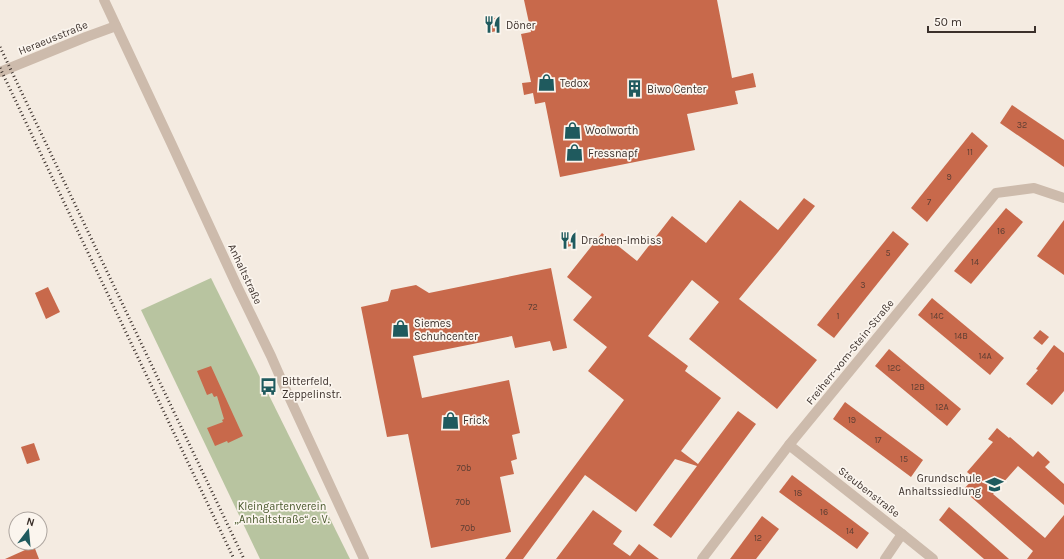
<svg xmlns="http://www.w3.org/2000/svg" width="1064" height="559" font-family="Karla,sans-serif">
<style>
.green{fill:#b8c4a0}
.building{fill:#c8694b}
.lines{fill:none;stroke-linecap:round;stroke-linejoin:round}
.minor{stroke:#cdbbac;stroke-width:10}
.rail{stroke:#3b302b;stroke-width:3;stroke-dasharray:1 3;stroke-linecap:butt}
.labels{text-anchor:middle;dominant-baseline:central;stroke-width:3.5;stroke-linejoin:round;paint-order:stroke}
.number-label{font-size:9px;fill:#5e3e33}
.poi-label{font-size:11px;fill:#3b302b;stroke:#fbf5ee;text-anchor:start}
.street-label{font-size:11px;fill:#3b302b;stroke:#fbf5ee}
.park-label{font-size:11px;fill:#4a5a2e;stroke:#fbf5ee}
</style>
<rect width="100%" height="100%" fill="#f4ebe1"/>
<path class="green" d="M211,278L350,559H260L141,310Z"/>
<g class="building">
<path d="M524,0H717L732,78L753,73L756,87L735,91L738,104L687,114L695,150L560,177L545,102L535,104L533,93L524,95L522,83L531,82L521,34L531,32Z"/>
<path d="M498,17L501,30L488,33L485,21Z"/>
<path d="M1012,105L1064,140V167L1000,123Z"/>
<path d="M972,132L988,146L927,222L911,208Z"/>
<path d="M804,198L815,206L778,252L739,299L817,360L777,409L689,339L719,302L692,280L648,336L688,366L685,371L721,398L681,451L698,464L738,411L756,424L671,538L653,525L697,466L675,459L636,512L585,475L523,559H505L624,400L588,371L607,347L573,320L592,297L567,277L602,233L637,261L672,216L706,243L740,200L778,230Z"/>
<path d="M1006,208L1023,222L971,284L954,271Z"/>
<path d="M1064,220V275L1037,256Z"/>
<path d="M893,231L909,244L834,338L817,325Z"/>
<path d="M574,235L575,245L563,248L561,237Z"/>
<path d="M551,268L567,348L553,351L550,341L515,348L512,336L413,356L422,398L509,380L520,433L512,435L517,459L511,461L514,474L500,477L511,532L431,548L408,434L387,437L361,307L388,301L391,290L416,285L429,293Z"/>
<path d="M48,287L60,312L46,319L35,293Z"/>
<path d="M932,298L1004,358L990,375L918,315Z"/>
<path d="M1040,330L1049,337L1042,345L1033,338Z"/>
<path d="M1054,345L1064,353V391L1052,405L1026,384L1038,370L1036,369Z"/>
<path d="M889,349L961,409L947,426L875,366Z"/>
<path d="M211,366L243,436L228,443L227,441L215,446L207,428L223,422L222,420L224,419L217,396L214,397L212,393L207,395L197,371Z"/>
<path d="M845,402L923,460L911,477L833,419Z"/>
<path d="M997,428L1009,438L1010,437L1033,457L1038,451L1050,462L1045,467L1064,484V505L1018,466L993,494L1045,538L1064,515V559H1027L1033,551L963,490L974,478L967,472L993,442L988,439Z"/>
<path d="M34,443L40,460L27,464L21,447Z"/>
<path d="M792,475L869,533L857,549L779,492Z"/>
<path d="M949,507L968,523L1009,559H984L939,520Z"/>
<path d="M593,510L622,531L613,544L630,556L639,544L659,559H556Z"/>
<path d="M762,516L779,529L756,559H730Z"/>
<path d="M34,546L39,559H5Z"/>
</g>
<g class="lines">
<g class="minor">
<path d="M104,0L172,145L237,286L271,356L285,388L364,559"/>
<path d="M0,72L86,37L116,26"/>
<path d="M789,445L902,534L933,559"/>
<path d="M702,559L789,445L996,193L1034,188L1064,198"/>
<path d="M885,559L902,534"/>
</g>
<g class="rail">
<path d="M0,47L244,559"/>
<path d="M0,68L234,559"/>
</g>
</g>
<defs>
<symbol id="restaurant-bare" viewBox="-9 -9 18 18"><path d="M-5-6h1v4h1v-4h1v4h1v-4h1v5L-1.5 .5V6h-2V.5L-5-1ZM5-6V6H3V1.5H1.5Q1.5-4 5-6Z" fill="#1f5a5e" stroke="#fbf5ee" stroke-width="2.5" paint-order="stroke"/></symbol>
<symbol id="shop-bare" viewBox="-9 -9 18 18"><path d="M-5-2.5h2.3a2.7 3.5 0 0 1 5.4 0H5L5.5 6h-11ZM-1.5-2.5h3a1.5 2.3 0 0 0-3 0Z" fill="#1f5a5e" stroke="#fbf5ee" stroke-width="2.5" paint-order="stroke"/></symbol>
<symbol id="building-bare" viewBox="-9 -9 18 18"><path d="M-4-6H4V6H1V3H-1V6H-4ZM-2.5-4.3h1.7v1.8h-1.7ZM.8-4.3h1.7v1.8H.8ZM-2.5-1h1.7V.8h-1.7ZM.8-1h1.7V.8H.8Z" fill="#1f5a5e" stroke="#fbf5ee" stroke-width="2.5" paint-order="stroke"/></symbol>
<symbol id="bus-bare" viewBox="-9 -9 18 18"><path d="M-5-6H5V4H4V6H2V4H-2V6H-4V4H-5ZM-3.5-4V0h7V-4ZM-3.5 1.2v1.5H-2V1.2ZM2 1.2v1.5H3.5V1.2Z" fill="#1f5a5e" stroke="#fbf5ee" stroke-width="2.5" paint-order="stroke"/></symbol>
<symbol id="school-bare" viewBox="-9 -9 18 18"><path d="M0-5L7-2L0 1L-7-2ZM-4 1L0 2.5L4 1V4Q0 6-4 4Z" fill="#1f5a5e" stroke="#fbf5ee" stroke-width="2.5" paint-order="stroke"/></symbol>
</defs>
<g fill-rule="evenodd">
<use href="#restaurant-bare" x="480" y="12" width="25" height="25"/>
<use href="#shop-bare" x="534" y="70" width="25" height="25"/>
<use href="#building-bare" x="622" y="76" width="25" height="25"/>
<use href="#shop-bare" x="560" y="118" width="25" height="25"/>
<use href="#shop-bare" x="562" y="140" width="25" height="25"/>
<use href="#restaurant-bare" x="556" y="228" width="25" height="25"/>
<use href="#shop-bare" x="388" y="316" width="25" height="25"/>
<use href="#bus-bare" x="256" y="374" width="25" height="25"/>
<use href="#shop-bare" x="438" y="408" width="25" height="25"/>
<use href="#school-bare" x="982" y="472" width="25" height="25"/>
</g>
<g class="labels">
<g class="number-label">
<text x="1022" y="125">32</text>
<text x="970" y="152">11</text>
<text x="949" y="177">9</text>
<text x="929" y="202">7</text>
<text x="1001" y="231">16</text>
<text x="888" y="253">5</text>
<text x="975" y="262">14</text>
<text x="863" y="285">3</text>
<text x="533" y="307">72</text>
<text x="838" y="316">1</text>
<text x="937" y="316">14C</text>
<text x="961" y="336">14B</text>
<text x="985" y="356">14A</text>
<text x="894" y="368">12C</text>
<text x="918" y="387">12B</text>
<text x="942" y="407">12A</text>
<text x="852" y="420">19</text>
<text x="878" y="440">17</text>
<text x="904" y="459">15</text>
<text x="464" y="468">70b</text>
<text x="798" y="493">18</text>
<text x="463" y="502">70b</text>
<text x="824" y="512">16</text>
<text x="468" y="528">70b</text>
<text x="850" y="531">14</text>
<text x="758" y="538">12</text>
</g>
<g class="poi-label">
<text x="506" y="25">Döner</text>
<text x="560" y="83">Tedox</text>
<text x="647" y="89">Biwo Center</text>
<text x="585" y="130">Woolworth</text>
<text x="588" y="153">Fressnapf</text>
<text x="581" y="240">Drachen-Imbiss</text>
<text x="414" y="323">Siemes<tspan x="414" dy="13">Schuhcenter</tspan></text>
<text x="282" y="381">Bitterfeld,<tspan x="282" dy="13">Zeppelinstr.</tspan></text>
<text x="463" y="420">Frick</text>
<text x="981" y="478" text-anchor="end">Grundschule<tspan x="981" dy="13">Anhaltssiedlung</tspan></text>
</g>
<g class="street-label">
<text transform="translate(53 38) rotate(-22)">Heraeusstraße</text>
<text transform="translate(245 274) rotate(65)">Anhaltstraße</text>
<text transform="translate(850 352) rotate(-51)">Freiherr-vom-Stein-Straße</text>
<text transform="translate(869 492) rotate(38)">Steubenstraße</text>
</g>
<g class="park-label">
<text x="282" y="506">Kleingartenverein<tspan x="282" dy="13">„Anhaltstraße“ e. V.</tspan></text>
</g>
</g>
<g transform="translate(28 531) rotate(16)"><circle r="19" fill="#fbf5ee" stroke="#aea6a0"/>
<path d="M0-3L7 15L0 10L-7 15Z" fill="#1f5a5e"/>
<text y="-6" font-size="11" font-weight="bold" text-anchor="middle" fill="#3b302b">N</text>
</g>
<path d="M928 26v6h107v-6" fill="none" stroke="#3b302b" stroke-width="2"/>
<text x="934" y="26" font-size="12" fill="#3b302b" stroke="#fbf5ee" stroke-width="3" paint-order="stroke">50 m</text>
</svg>
